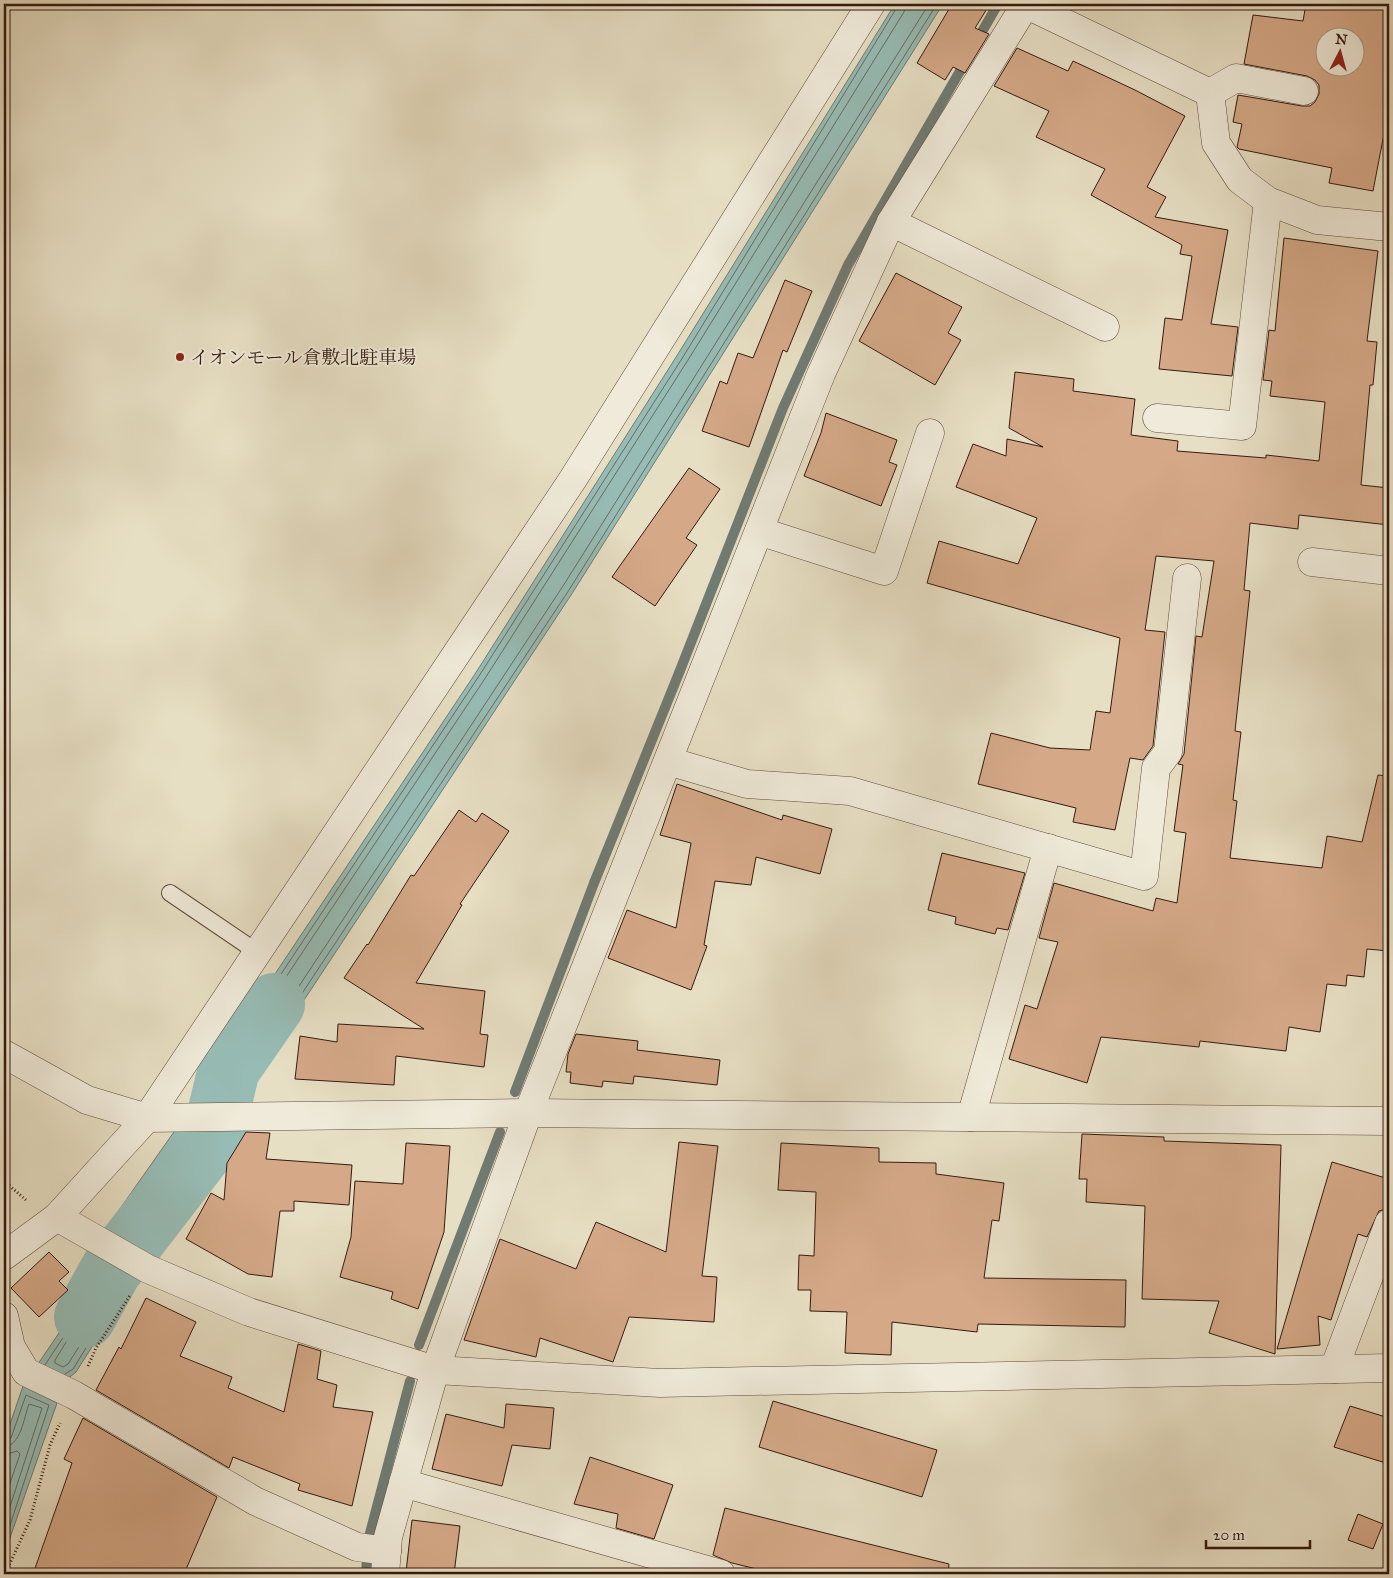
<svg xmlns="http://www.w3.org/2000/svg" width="1393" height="1578" font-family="'IM FELL Great Primer','Noto Serif JP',serif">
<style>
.water{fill:#97bcb5;stroke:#707b73}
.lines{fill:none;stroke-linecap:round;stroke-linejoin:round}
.shore{stroke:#666b62;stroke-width:1}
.stream{stroke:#707b73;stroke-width:10}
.river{stroke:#97bcb5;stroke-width:62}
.building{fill:#d5a988;stroke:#351a0f;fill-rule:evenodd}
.service-casing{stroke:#624b3c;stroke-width:18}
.minor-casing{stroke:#624b3c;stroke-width:29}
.tertiary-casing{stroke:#624b3c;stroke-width:29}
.path{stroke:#351a0f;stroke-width:3;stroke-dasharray:1 2.5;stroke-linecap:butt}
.service{stroke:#efead9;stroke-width:16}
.minor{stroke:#efead9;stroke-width:28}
.tertiary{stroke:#efead9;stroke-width:28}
.poi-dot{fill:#8f2418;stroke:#efead9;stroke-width:2}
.labels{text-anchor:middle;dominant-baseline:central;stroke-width:4;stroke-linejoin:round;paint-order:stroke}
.poi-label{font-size:19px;fill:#351a0f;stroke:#efead9;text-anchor:start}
</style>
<rect width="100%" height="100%" fill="#e7dfc4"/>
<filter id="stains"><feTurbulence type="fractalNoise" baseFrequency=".004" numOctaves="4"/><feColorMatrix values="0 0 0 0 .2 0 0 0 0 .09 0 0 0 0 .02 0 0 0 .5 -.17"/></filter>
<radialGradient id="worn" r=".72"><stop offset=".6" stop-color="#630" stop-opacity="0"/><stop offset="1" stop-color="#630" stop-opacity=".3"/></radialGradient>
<g class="water">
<path d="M895,4H943L573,592L252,1079L209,1073L475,674L678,354Z"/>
<path d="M176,1129L218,1131L149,1252L105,1230Z"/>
<path d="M91,1253L137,1276L76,1372L66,1380L36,1367L63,1327L80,1292Z"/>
<path d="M23,1386L57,1403L4,1555V1442Z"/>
</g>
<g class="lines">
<g class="shore">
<path d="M899,4L683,357L479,676L220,1066V1069L250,1072L569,590L937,4"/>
<path d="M906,4L904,12L688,360L484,680L230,1061L231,1064L247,1065L563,586L929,4"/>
<path d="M178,1135L206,1136L208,1138L148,1243L145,1244L114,1229L113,1226Z"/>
<path d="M183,1141H196L198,1144L145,1235L143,1236L124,1227L123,1223Z"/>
<path d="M169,1176V1180L143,1225L135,1224L134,1220L165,1177Z"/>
<path d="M101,1270L119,1279L120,1282L68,1364L63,1367L55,1363V1360C73,1332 88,1305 98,1272Z"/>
<path d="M45,1365L68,1330L85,1294L94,1262L128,1277V1280L73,1369L65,1374"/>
<path d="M4,1441L11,1438L26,1395L49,1405L4,1544"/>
<path d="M4,1447C21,1446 24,1417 29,1404L42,1408L4,1525"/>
<path d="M4,1455L17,1451L20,1454L4,1501"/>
</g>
<g class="stream">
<path d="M976,42L998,4"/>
<path d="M515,1092L594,883L679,673L783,408L848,265L967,59"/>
<path d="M419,1345L500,1132"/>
<path d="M369,1537L410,1381"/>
<path d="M366,1574L367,1557"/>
</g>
<path class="river" d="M85,1317L111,1270L212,1139L229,1069L274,1004"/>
</g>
<g class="building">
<path d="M952,4H990L975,28L989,34L965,73L953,67L945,80L917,63Z"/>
<path d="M1306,4H1389V108L1373,191L1329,183L1332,168L1239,149L1237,147L1242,124L1233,122L1238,95L1302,106H1310L1315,102L1319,94V85L1315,80L1307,76L1244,64L1253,15L1303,21ZM1326,38H1356V68H1326Z"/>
<path d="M1017,48L1068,71L1073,61L1135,90L1185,116L1147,187L1166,197L1155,217L1228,230L1211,324L1238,327L1232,376L1159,369L1165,318L1182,320L1192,256L1180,254L1182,245L1091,195L1105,169L1036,137L1049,111L994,86Z"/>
<path d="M1284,238L1378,251L1367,341L1377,342L1373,385H1370L1361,485L1389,488V525L1299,515L1298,529L1250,523L1244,590L1250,591L1235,731L1241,732L1233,800L1237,801L1230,858L1322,868L1327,836L1362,842L1378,775L1389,776V951L1367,949L1364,977L1347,975L1346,986L1327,984L1320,1032L1289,1027L1286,1051L1200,1041L1199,1047L1101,1037L1087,1083L1009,1059L1025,1005L1037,1009L1058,942L1039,938L1054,883L1153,911L1156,898L1177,903L1186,833L1174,831L1183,765L1178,764L1184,754L1196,636L1202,637L1214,561L1156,556L1145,630L1165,632L1153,746L1143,760L1130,758L1115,830L1073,822L1076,808L978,784L991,733L1050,748L1090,750L1096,711L1110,713L1120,638L927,583L939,541L1018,564L1037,518L956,487L973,444L1006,456L1007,439L1043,447L1009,428L1015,372L1074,379L1073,391L1135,399L1131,435L1178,441L1177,451L1266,458V455L1319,461L1325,402L1270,396L1272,381L1263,380L1269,330L1275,331Z"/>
<path d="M896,273L962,307L948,333L961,340L935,385L859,341Z"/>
<path d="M785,280L812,291L787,352L783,350L749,447L702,431L720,381L727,384L738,353L753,358Z"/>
<path d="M826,413L897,440L889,462L897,465L881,506L804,476L821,433Z"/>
<path d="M689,468L720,489L686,538L697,545L655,606L612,577Z"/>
<path d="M677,784L782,820L783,815L832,829L820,874L756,857L751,885L715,881L704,945L707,946L691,990L608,958L627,910L676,928L691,843L660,835Z"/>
<path d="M459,810L476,822L482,813L509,831L460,904L462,905L416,983L485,991L480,1034L488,1035L484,1067L396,1056L394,1085L295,1079L300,1036L337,1042L338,1024L424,1029L344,978L367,944L368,945L411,875L414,876Z"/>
<path d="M942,853L1025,873L1008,930L997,928L995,934L955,924L956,917L928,910Z"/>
<path d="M576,1034L638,1041L637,1050L720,1060L717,1085L634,1076L633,1084L603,1081L602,1087L570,1083L571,1072H566L568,1054Z"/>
<path d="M246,1132L270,1133L266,1159L352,1165L349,1205L294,1201V1211H280L272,1277L248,1274L186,1239L211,1193L224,1200L227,1163Z"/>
<path d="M1082,1134L1164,1137V1141L1281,1145L1275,1354L1209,1333L1219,1301L1142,1299L1145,1206L1086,1202L1087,1179H1079Z"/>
<path d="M679,1142L718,1146L702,1276L717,1277L714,1322L629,1317L613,1362L540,1338L536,1357L464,1340L500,1239L576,1269L596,1222L666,1252Z"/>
<path d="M406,1143L450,1146L444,1232L418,1309L391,1299L393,1292L340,1277L351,1237L355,1181L403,1184Z"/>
<path d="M781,1143L879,1148V1162L936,1163V1174L1004,1183L999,1221L992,1220L984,1278L1126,1280L1125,1327L978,1324L977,1332L892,1322L891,1355L845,1353L847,1312L810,1311L811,1290H798L799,1255L814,1256L816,1192L778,1190Z"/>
<path d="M1332,1162L1389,1179V1208L1379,1211L1367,1237L1358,1234L1331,1320L1318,1316L1320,1345L1277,1349Z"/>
<path d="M49,1252L69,1272L59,1281L68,1290L39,1317L11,1288Z"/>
<path d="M146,1298L196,1322L180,1356L232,1377L228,1388L284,1412L298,1344L321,1351L317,1379L337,1385L333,1407L373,1412L352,1506L298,1490L300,1484L233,1457L229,1468L96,1390L119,1347L121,1349Z"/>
<path d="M773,1401L937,1450L922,1497L759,1447Z"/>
<path d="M506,1404L554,1408L550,1449L512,1445L502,1486L432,1469L446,1414L504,1428Z"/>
<path d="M1350,1406L1389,1418V1464L1334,1447Z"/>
<path d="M83,1418L217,1497L184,1574H33L72,1463L64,1459Z"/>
<path d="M590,1457L673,1485L654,1539L616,1528L618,1514L574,1504Z"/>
<path d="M725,1508L949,1564L948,1574H777L732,1563L713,1555Z"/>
<path d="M1358,1514L1383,1524L1373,1549L1348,1540Z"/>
<path d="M412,1520L460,1526L454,1574L406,1572Z"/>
</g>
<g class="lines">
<defs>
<path id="service" d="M170,893L257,952"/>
<g id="minor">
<path d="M1025,4L1210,93L1216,143L1240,180L1268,201L1317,220L1389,227"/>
<path d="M1210,93L1236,78L1304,91"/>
<path d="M891,222L1105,327"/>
<path d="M1157,418L1242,426L1268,201"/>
<path d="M759,531L884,571L930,433"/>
<path d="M1312,562L1389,571"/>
<path d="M668,761L747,784L850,791L1144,876L1156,768L1168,752L1187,578"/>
<path d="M4,1054L87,1100L147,1118L528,1113L1389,1121"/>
<path d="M971,1117L1048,848"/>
<path d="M147,1118L573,479L871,4"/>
<path d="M57,1217L148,1269L249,1312L435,1370L660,1383L1389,1368"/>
<path d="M4,1316L11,1347L26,1372L74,1395L255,1501L357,1547L387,1551"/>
<path d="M1334,1369L1389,1223"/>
<path d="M403,1483L721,1574"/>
<path d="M385,1574L388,1537L435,1370L528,1113L821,374L891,222L1026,4"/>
</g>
<path id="tertiary" d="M4,1256L57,1217L147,1118"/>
</defs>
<use href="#service" class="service-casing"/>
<use href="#minor" class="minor-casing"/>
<use href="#tertiary" class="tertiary-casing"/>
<g class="path">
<path d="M4,1181L26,1200"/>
<path d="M88,1366L96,1348L131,1294"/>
<path d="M5,1574L30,1520L50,1445L60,1423"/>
</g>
<use href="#service" class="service"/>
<use href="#minor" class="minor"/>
<use href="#tertiary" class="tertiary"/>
</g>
<circle class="poi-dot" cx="180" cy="357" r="5"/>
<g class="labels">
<g class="poi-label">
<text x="190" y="357">イオンモール倉敷北駐車場</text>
</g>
</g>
<rect width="1393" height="1578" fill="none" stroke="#e7dfc4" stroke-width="20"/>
<rect x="5" y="5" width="1383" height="1568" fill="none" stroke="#351a0f" stroke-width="2.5"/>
<rect x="10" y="10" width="1373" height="1558" fill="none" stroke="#351a0f"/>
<g transform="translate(1340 52) rotate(6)"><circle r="24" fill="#efead9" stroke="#a59788"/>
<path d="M0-4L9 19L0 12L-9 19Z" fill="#8f2418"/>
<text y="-8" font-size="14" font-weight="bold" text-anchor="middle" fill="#351a0f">N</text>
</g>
<path d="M1206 1540v8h104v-8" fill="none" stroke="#351a0f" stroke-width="2.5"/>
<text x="1213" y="1540" font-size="15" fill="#351a0f" stroke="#efead9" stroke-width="4" paint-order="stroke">20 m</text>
<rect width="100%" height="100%" filter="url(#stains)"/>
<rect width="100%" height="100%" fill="url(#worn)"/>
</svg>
